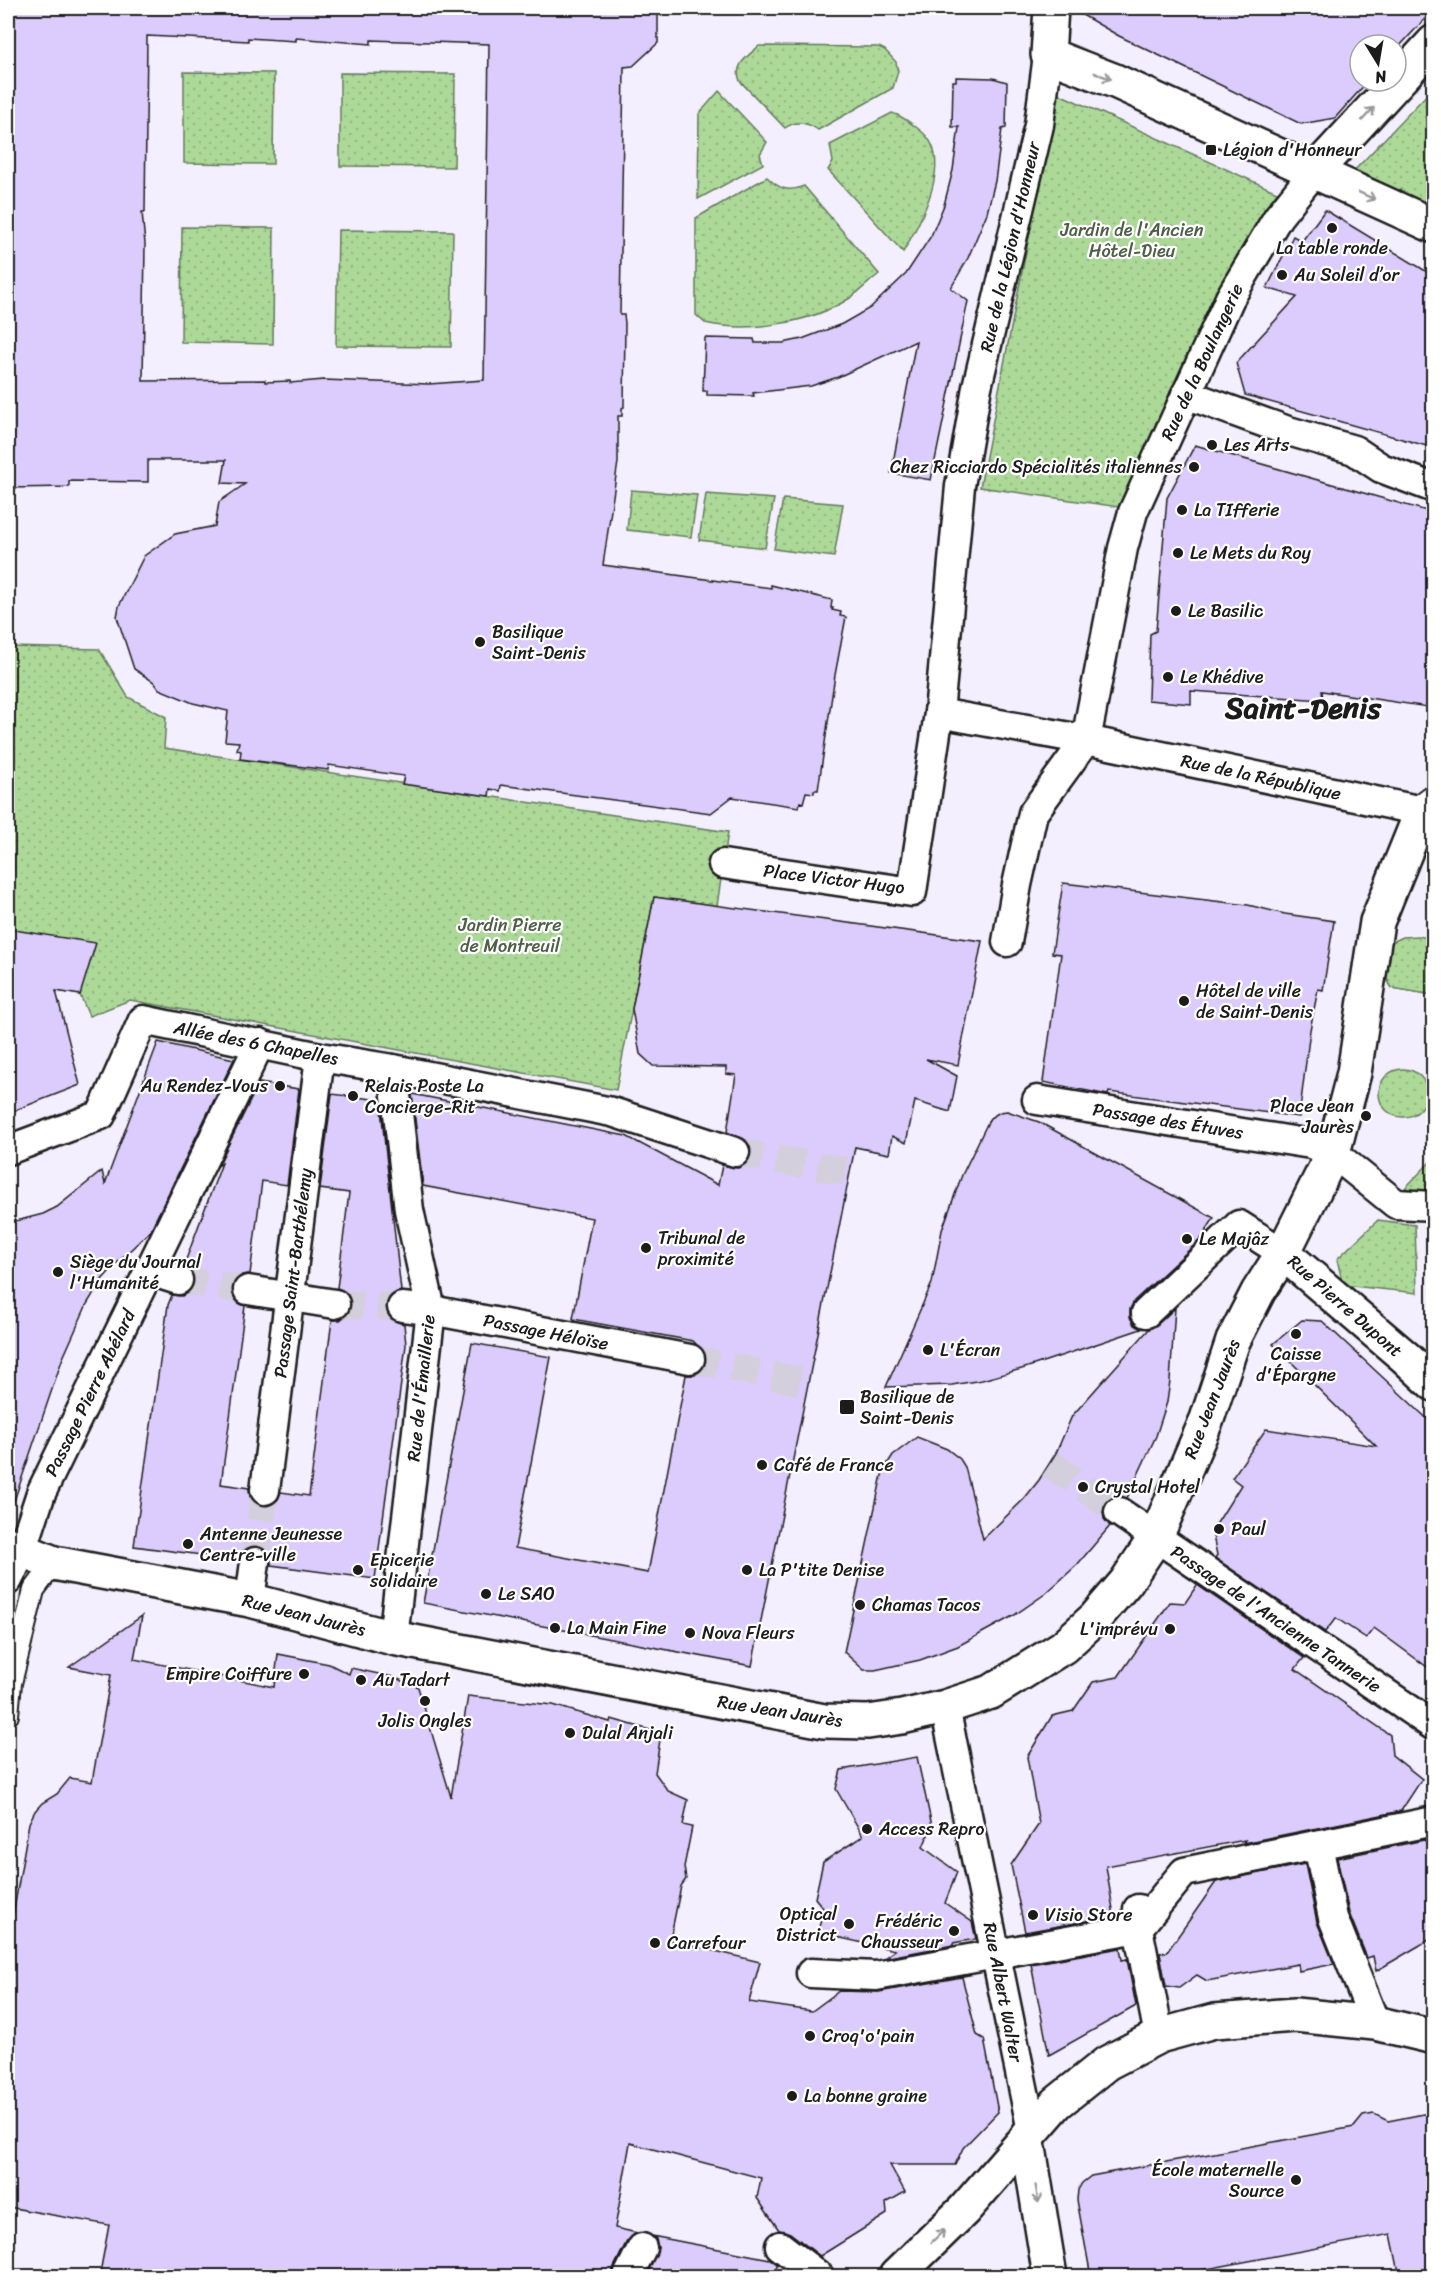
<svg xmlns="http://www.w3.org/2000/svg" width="1441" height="2284" font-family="Sriracha,sans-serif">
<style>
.grass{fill:url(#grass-dots);stroke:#647a5a;stroke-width:1.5}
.building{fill:#dccbfd;stroke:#1c1c1c;stroke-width:1.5;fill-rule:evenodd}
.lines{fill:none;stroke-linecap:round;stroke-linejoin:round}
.pedestrian-tunnel{stroke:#d4cfdc;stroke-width:28;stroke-dasharray:28 14;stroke-linecap:butt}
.service-casing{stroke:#1c1c1c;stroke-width:24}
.pedestrian-casing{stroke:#1c1c1c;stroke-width:33}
.minor-casing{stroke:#1c1c1c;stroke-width:38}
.service{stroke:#fff;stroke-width:20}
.pedestrian{stroke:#fff;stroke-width:28}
.minor{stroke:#fff;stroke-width:33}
.oneway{stroke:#999}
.poi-dot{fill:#1c1c1c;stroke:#fff;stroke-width:2}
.labels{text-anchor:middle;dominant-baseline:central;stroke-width:4.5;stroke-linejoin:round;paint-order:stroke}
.poi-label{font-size:18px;fill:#1c1c1c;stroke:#fff;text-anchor:start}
.park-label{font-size:18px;fill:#4e5e47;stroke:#fff}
.street-label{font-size:18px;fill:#1c1c1c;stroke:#fff}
.town-label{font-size:30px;font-weight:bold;fill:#1c1c1c;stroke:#fff}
</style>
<defs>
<pattern id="grass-dots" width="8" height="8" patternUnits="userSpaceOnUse" patternTransform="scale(1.5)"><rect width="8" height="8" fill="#acd998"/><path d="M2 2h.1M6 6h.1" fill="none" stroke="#93ba82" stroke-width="1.8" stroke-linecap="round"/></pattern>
</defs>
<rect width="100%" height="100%" fill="#f4effe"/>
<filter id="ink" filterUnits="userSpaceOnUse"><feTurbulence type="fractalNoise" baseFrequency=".0167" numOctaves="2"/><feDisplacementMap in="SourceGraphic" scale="12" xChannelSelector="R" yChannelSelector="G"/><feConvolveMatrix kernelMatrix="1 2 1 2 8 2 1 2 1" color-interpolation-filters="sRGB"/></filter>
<g filter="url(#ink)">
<g class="grass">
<path d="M759,46L879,47L885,50L896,62L898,71L893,88L818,130C807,122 796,120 785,128L740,81C733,65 748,56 759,46Z"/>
<path d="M184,72L274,73L273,164L184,163Z"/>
<path d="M340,73L455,74L454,167L340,166Z"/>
<path d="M1433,88V208L1352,173Z"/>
<path d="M719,91L767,142L760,154L763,164L698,199L699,114Z"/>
<path d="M1057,93L1277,192L1223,289L1119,507L980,487Z"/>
<path d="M892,113C902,116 908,121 916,127C920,130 924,133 927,137C951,166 919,225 903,252L828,170L833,162L830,145Z"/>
<path d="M767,177C778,188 788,193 804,186L879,274C870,281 860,291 850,298C812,323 749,333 705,323L696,315V218Z"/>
<path d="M182,227L274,228L273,344L181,342Z"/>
<path d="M338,230L453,231L451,347L336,346Z"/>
<path d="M631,490L697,495L691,537L627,530Z"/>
<path d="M706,494L774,499L765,548L699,540Z"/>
<path d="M783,499L843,504L834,557L774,549Z"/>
<path d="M8,647L99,649L128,697L166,717L164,748L728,832L717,906L654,897L616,1090L130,1000L89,1016L80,995L8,982L19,931L8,929Z"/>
<path d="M1418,936L1433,939V995L1392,988L1383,973L1390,943L1403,937Z"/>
<circle cx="1403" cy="1093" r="24"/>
<path d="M1433,1159V1194L1405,1188Z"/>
<path d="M1378,1220L1415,1225L1417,1293L1343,1285L1337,1259Z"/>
</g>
<g class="building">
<path d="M8,8H658V43L633,66L624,67L620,315H624L625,323L624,407L622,408V416H618V462L603,565L771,588V585L832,600L831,608H833L832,610L841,612L840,616L846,617L835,675L818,790H814V793L806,792L803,803L800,802L799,807L732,797L711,813L501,785L500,791L490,789L489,796L402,784L404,776L329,765L328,770L240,759L241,751L237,750L239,742L225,741L228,711L193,703L159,689L154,682L134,669L117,617L119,606L144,556L175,534L215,526L219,502L245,484L222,483L226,460H148V482L69,481V487L8,488ZM147,36L248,41V38L296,41V38L371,44V40L489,44L484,380L429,384L324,380L290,383V381L265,382V380L143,381L145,244L142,212H145Z"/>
<path d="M1070,8H1434V9L1396,50V45H1360V81H1368L1335,118L1301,124L1119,36Z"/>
<path d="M956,77L993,78L1007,82L1006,128L1002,129L995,181L987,213L968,258L951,288L968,301L931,480L891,473L916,341L838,377L811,386L753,393L754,396L707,395V391H703L705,338L754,339L755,343H783L802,339L842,324L870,308L906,274L931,236L944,205L953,170L959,127H952L953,81H956Z"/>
<path d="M1325,210L1434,276V448L1245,395L1236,363L1297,297L1267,288L1293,236L1302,241Z"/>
<path d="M1195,445L1434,513V708L1322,691L1323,700L1191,691V704L1148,700L1150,634L1156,631L1167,498Z"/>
<path d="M1063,883L1248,905L1285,914L1334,921L1323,990L1318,989L1310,1030L1299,1117L1109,1092L1108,1095L1043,1082L1061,954L1052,953Z"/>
<path d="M654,897L982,941L958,1065L926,1059L957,1076L950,1112L915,1101L906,1143L892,1136L889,1154L855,1147L752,1666L423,1603L472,1343L551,1357L515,1548L648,1573L686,1375H695L702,1370L706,1363L705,1353L693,1341L573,1319L592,1218L423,1186L412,1094L626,1136L718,1185L722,1165L738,1168L746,1165L751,1157V1148L748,1141L727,1132L736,1075L726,1074V1067L653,1066L640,1054L632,1009Z"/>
<path d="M8,929L96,943L80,995L56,991L80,1085L8,1113Z"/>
<path d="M158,1042L234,1059L150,1231L116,1264L101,1281L87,1304L62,1360L13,1504L8,1503V1223L43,1214L57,1207L102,1171L105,1184Z"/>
<path d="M259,1083L299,1089L287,1185L262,1181L250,1274L242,1275L236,1279L232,1287L233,1296L238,1303L245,1306L221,1484L249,1488L250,1497L255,1503L262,1506L272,1505L278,1499L281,1492L309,1496L332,1320H340L347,1315L351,1306L350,1298L346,1292L337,1288L349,1193L320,1189L332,1094L380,1100L401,1291L389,1297L386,1306L387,1314L392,1320L404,1324L406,1345L375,1579L271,1565L270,1555L265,1549L258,1546L248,1547L242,1552L239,1560L134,1546L168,1305L172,1295L182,1296L189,1292L193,1286L194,1276L190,1269L184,1265L222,1163L218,1166Z"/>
<path d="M1007,1111L1039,1122L1214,1218L1201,1239L1134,1301L1130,1309V1317L1134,1325L1141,1329L1025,1368L982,1380L952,1385L886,1387L932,1283L942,1230L962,1175L990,1118L1000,1112Z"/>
<path d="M1175,1308L1170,1381L1167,1402L1156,1436L1127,1498L1120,1496L1112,1497L1105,1503L1103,1511L1104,1519L1110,1526L1077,1565L1045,1594L1013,1616L958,1646L920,1660L875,1670H864L844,1652L881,1479L884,1469L893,1455L917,1437L947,1449L960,1459L965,1467L983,1539L1024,1499L1039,1480L1056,1453L1072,1416L1149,1329L1157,1325Z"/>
<path d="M1302,1320L1322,1321L1434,1425V1672L1374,1628L1366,1638L1336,1618L1325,1632L1215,1558L1217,1555L1212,1531L1241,1485L1232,1478L1266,1429L1376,1446L1273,1344Z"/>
<path d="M1197,1585L1304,1658L1295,1669L1390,1735L1392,1755L1422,1779L1401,1811L1243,1843L1245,1840L1106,1866L1114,1916L1025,1932L1011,1865L1039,1824L1027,1757L1052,1716L1073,1711L1093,1682L1118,1677L1170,1602L1185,1603Z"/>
<path d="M142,1616L134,1659L274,1687L278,1654L329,1664L349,1674L351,1668L393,1677L418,1687L451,1797L468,1696L553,1705L610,1722L611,1719L661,1733L655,1773L668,1791L688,1800L683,1825L692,1827L684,1867L686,1879L681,1886L670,1940L760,1962L749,2002L812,2011L839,1991L879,1992L962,1977L977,2035L984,2039L998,2112L963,2148L955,2165H890L905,2192L886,2203L887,2214L820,2256L790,2233L779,2230L757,2198L761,2178L630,2143L615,2228L637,2233L627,2241L613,2269L612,2277H117L100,2273L109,2225L8,2207V1920L12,1921L29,1823L35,1811L42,1803L57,1794L70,1778L92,1782L111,1675L69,1667Z"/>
<path d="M917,1757L932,1826L923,1847L957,1872L945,1903L972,1922L976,1939L953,1943V1945L884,1958L895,1950L818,1933L823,1908L815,1898L823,1862L863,1836L836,1789L841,1770Z"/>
<path d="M1424,1840L1434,1846V1937L1376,1971L1373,1956L1367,1958L1349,1913L1337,1858Z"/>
<path d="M1305,1864L1317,1922L1334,1964L1299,1971L1298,1964L1207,1981L1197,1975L1179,1988L1166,1986L1160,1953L1167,1952L1216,1882Z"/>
<path d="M1120,1948L1122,1960L1127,1959L1136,2006L1049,2055L1031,1964Z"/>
<path d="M1434,2112V2277H1400L1391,2234L1165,2277H1091L1077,2200L1078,2190L1082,2183L1091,2176L1354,2127L1363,2116L1374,2114L1388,2121Z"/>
<path d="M652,2236L770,2259L777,2264L775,2277H646L658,2248L656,2239Z"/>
</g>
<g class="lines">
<g class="pedestrian-tunnel">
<path d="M735,1152L850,1172"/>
<path d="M178,1280L248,1290"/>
<path d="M335,1304L402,1307"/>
<path d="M690,1359L808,1383"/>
<path d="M1050,1464L1119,1512"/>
<path d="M255,1562L265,1490"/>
</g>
<defs>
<path id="service" d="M8,1715L11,1683L34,1590L54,1563"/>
<g id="pedestrian">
<path d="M1186,394L1285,430L1354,450L1381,468L1434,488"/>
<path d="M939,713L1086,740L1422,811"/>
<path d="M723,864L912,892L939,713L960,486L977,387L1039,125L1048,55"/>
<path d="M1007,942L1017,885L1033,813L1086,740L1123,548L1133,512L1230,298L1278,217L1314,172"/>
<path d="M393,1069L409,1210L431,1310L393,1638"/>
<path d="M1037,1100L1311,1144L1333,1153L1396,1204L1434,1206"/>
<path d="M8,1150L101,1115L143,1020L320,1057L393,1069L612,1112L735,1152"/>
<path d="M150,1271L178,1280"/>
<path d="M248,1290L335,1304"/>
<path d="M402,1307L431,1310L690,1359"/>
<path d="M1146,1313L1239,1225L1283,1253"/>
<path d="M265,1490L320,1057"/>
<path d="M1119,1512L1434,1726"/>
<path d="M8,1580L22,1551L41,1493L260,1043"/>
<path d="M250,1600L255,1562"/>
<path d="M945,1707L1032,2131"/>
<path d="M1318,1845L1333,1918L1375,2023"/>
<path d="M1138,1909V1928L1159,2036"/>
<path d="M811,1973L876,1976L1138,1928L1184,1872L1434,1821"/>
<path d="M780,2246L819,2276"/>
<path d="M628,2276L642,2248"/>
</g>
<g id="minor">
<path d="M1051,8L1048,55L1115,81L1434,226"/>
<path d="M1314,172L1434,42"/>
<path d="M1283,1253L1405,1357L1434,1384"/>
<path d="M8,1544L54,1563L250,1600L393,1638L824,1721L868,1722L902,1717L945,1707L991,1692L1063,1647L1095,1618L1126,1582L1156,1537L1207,1419L1233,1341L1258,1292L1283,1253L1333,1153L1354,1073L1377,922L1422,811L1434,802"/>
<path d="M1027,2136L1050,2276"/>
<path d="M896,2276L964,2210L1057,2103L1107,2063L1159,2036L1214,2021L1295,2015L1375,2023L1434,2037"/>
</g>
</defs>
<use href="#service" class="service-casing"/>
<use href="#pedestrian" class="pedestrian-casing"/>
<use href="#minor" class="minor-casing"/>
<use href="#service" class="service"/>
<use href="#pedestrian" class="pedestrian"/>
<use href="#minor" class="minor"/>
</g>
<defs><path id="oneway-shaft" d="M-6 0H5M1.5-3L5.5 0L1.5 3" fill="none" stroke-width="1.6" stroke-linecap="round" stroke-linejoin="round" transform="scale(1.5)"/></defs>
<g class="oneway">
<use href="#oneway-shaft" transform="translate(1103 76) rotate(21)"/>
<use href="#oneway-shaft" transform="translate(1368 114) rotate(-47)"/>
<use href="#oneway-shaft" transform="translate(1367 196) rotate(25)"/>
<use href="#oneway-shaft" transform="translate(1037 2194) rotate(81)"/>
<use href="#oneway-shaft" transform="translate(938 2236) rotate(-44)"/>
</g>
</g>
<g class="poi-dot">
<rect x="1205" y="144" width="12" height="12" rx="3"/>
<circle cx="1332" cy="228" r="6"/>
<circle cx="1282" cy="275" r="6"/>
<circle cx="1212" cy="445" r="6"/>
<circle cx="1194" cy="467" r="6"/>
<circle cx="1182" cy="510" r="6"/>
<circle cx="1178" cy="553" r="6"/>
<circle cx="1176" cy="611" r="6"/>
<circle cx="480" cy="642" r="6"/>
<circle cx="1168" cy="677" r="6"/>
<circle cx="1184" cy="1001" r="6"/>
<circle cx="280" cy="1086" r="6"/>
<circle cx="353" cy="1096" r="6"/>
<circle cx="1366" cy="1116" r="6"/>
<circle cx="1187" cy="1239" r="6"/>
<circle cx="646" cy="1248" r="6"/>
<circle cx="58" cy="1272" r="6"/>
<circle cx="1296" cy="1334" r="6"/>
<circle cx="928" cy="1350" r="6"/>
<rect x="839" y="1399" width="16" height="16" rx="3"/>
<circle cx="762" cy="1465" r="6"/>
<circle cx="1083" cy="1487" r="6"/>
<circle cx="1219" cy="1529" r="6"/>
<circle cx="188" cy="1544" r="6"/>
<circle cx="358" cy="1570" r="6"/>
<circle cx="747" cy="1570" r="6"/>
<circle cx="486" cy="1594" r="6"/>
<circle cx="860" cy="1605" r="6"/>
<circle cx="555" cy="1628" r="6"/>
<circle cx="1170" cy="1629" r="6"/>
<circle cx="690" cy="1633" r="6"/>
<circle cx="304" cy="1674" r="6"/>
<circle cx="361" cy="1680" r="6"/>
<circle cx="425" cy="1701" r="6"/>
<circle cx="570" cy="1733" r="6"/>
<circle cx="867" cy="1829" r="6"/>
<circle cx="1033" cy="1915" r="6"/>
<circle cx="849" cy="1924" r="6"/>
<circle cx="954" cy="1931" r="6"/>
<circle cx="655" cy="1943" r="6"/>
<circle cx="810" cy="2036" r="6"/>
<circle cx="792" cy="2096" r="6"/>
<circle cx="1296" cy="2180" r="6"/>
</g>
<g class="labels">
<g class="poi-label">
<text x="1223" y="150">Légion d'Honneur</text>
<text x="1332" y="248" text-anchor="middle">La table ronde</text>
<text x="1294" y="275">Au Soleil d’or</text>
<text x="1224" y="445">Les Arts</text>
<text x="1182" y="467" text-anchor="end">Chez Ricciardo Spécialités italiennes</text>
<text x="1194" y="510">La TIfferie</text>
<text x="1190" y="553">Le Mets du Roy</text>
<text x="1188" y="611">Le Basilic</text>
<text x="492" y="632">Basilique<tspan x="492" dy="21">Saint-Denis</tspan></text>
<text x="1180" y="677">Le Khédive</text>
<text x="1196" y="991">Hôtel de ville<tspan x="1196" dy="21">de Saint-Denis</tspan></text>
<text x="268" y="1086" text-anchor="end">Au Rendez-Vous</text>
<text x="365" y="1086">Relais Poste La<tspan x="365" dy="21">Concierge-Rit</tspan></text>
<text x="1354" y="1106" text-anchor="end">Place Jean<tspan x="1354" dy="21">Jaurès</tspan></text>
<text x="658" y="1238">Tribunal de<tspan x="658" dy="21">proximité</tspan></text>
<text x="1199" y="1239">Le Majâz</text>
<text x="70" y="1262">Siège du Journal<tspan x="70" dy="21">l'Humanité</tspan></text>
<text x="940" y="1350">L'Écran</text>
<text x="1296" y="1354" text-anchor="middle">Caisse<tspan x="1296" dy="21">d'Épargne</tspan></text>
<text x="860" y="1397">Basilique de<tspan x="860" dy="21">Saint-Denis</tspan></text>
<text x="774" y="1465">Café de France</text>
<text x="1095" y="1487">Crystal Hotel</text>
<text x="1231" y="1529">Paul</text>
<text x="200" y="1534">Antenne Jeunesse<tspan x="200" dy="21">Centre-ville</tspan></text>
<text x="370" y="1560">Epicerie<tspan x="370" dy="21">solidaire</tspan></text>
<text x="759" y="1570">La P'tite Denise</text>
<text x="498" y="1594">Le SAO</text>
<text x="872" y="1605">Chamas Tacos</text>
<text x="567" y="1628">La Main Fine</text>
<text x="1158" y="1629" text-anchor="end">L'imprévu</text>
<text x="702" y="1633">Nova Fleurs</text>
<text x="292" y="1674" text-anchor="end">Empire Coiffure</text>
<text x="373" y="1680">Au Tadart</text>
<text x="425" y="1721" text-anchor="middle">Jolis Ongles</text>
<text x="582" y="1733">Dulal Anjali</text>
<text x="879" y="1829">Access Repro</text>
<text x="837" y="1914" text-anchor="end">Optical<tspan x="837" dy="21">District</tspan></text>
<text x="1045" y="1915">Visio Store</text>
<text x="942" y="1921" text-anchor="end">Frédéric<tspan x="942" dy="21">Chausseur</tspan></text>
<text x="667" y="1943">Carrefour</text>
<text x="822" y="2036">Croq'o'pain</text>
<text x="804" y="2096">La bonne graine</text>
<text x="1284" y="2170" text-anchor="end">École maternelle<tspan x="1284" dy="21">Source</tspan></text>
</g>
<g class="park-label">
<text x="1132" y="230">Jardin de l'Ancien<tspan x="1132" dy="21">Hôtel-Dieu</tspan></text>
<text x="510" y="925">Jardin Pierre<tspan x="510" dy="21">de Montreuil</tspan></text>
</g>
<g class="street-label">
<text transform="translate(1010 247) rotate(-77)">Rue de la Légion d'Honneur</text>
<text transform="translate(1202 362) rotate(-65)">Rue de la Boulangerie</text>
<text transform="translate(1261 777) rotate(12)">Rue de la République</text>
<text transform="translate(834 879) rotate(7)">Place Victor Hugo</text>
<text transform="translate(256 1043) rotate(11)">Allée des 6 Chapelles</text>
<text transform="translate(1168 1121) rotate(9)">Passage des Étuves</text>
<text transform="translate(293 1273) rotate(-83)">Passage Saint-Barthélemy</text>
<text transform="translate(1345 1306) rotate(41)">Rue Pierre Dupont</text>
<text transform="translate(546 1332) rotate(11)">Passage Héloïse</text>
<text transform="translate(421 1388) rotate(-84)">Rue de l'Émaillerie</text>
<text transform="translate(90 1393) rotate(-64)">Passage Pierre Abélard</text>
<text transform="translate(1212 1399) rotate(-69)">Rue Jean Jaurès</text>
<text transform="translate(304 1615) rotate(14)">Rue Jean Jaurès</text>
<text transform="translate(1276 1619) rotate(34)">Passage de l'Ancienne Tannerie</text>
<text transform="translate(780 1711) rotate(9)">Rue Jean Jaurès</text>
<text transform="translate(1003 1992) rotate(79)">Rue Albert Walter</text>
</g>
<g class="town-label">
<text x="1303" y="708">Saint-Denis</text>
</g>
</g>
<rect width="1441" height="2284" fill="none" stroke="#fff" stroke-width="30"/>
<rect x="15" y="15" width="1411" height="2254" fill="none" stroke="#1c1c1c" stroke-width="2" filter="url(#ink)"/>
<g transform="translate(1378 63) rotate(169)"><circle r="28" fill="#ffffff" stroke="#a4a4a4" stroke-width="1.5"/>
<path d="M0-4.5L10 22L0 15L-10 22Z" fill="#1c1c1c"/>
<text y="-9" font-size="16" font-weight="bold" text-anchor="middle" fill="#1c1c1c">N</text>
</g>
</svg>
